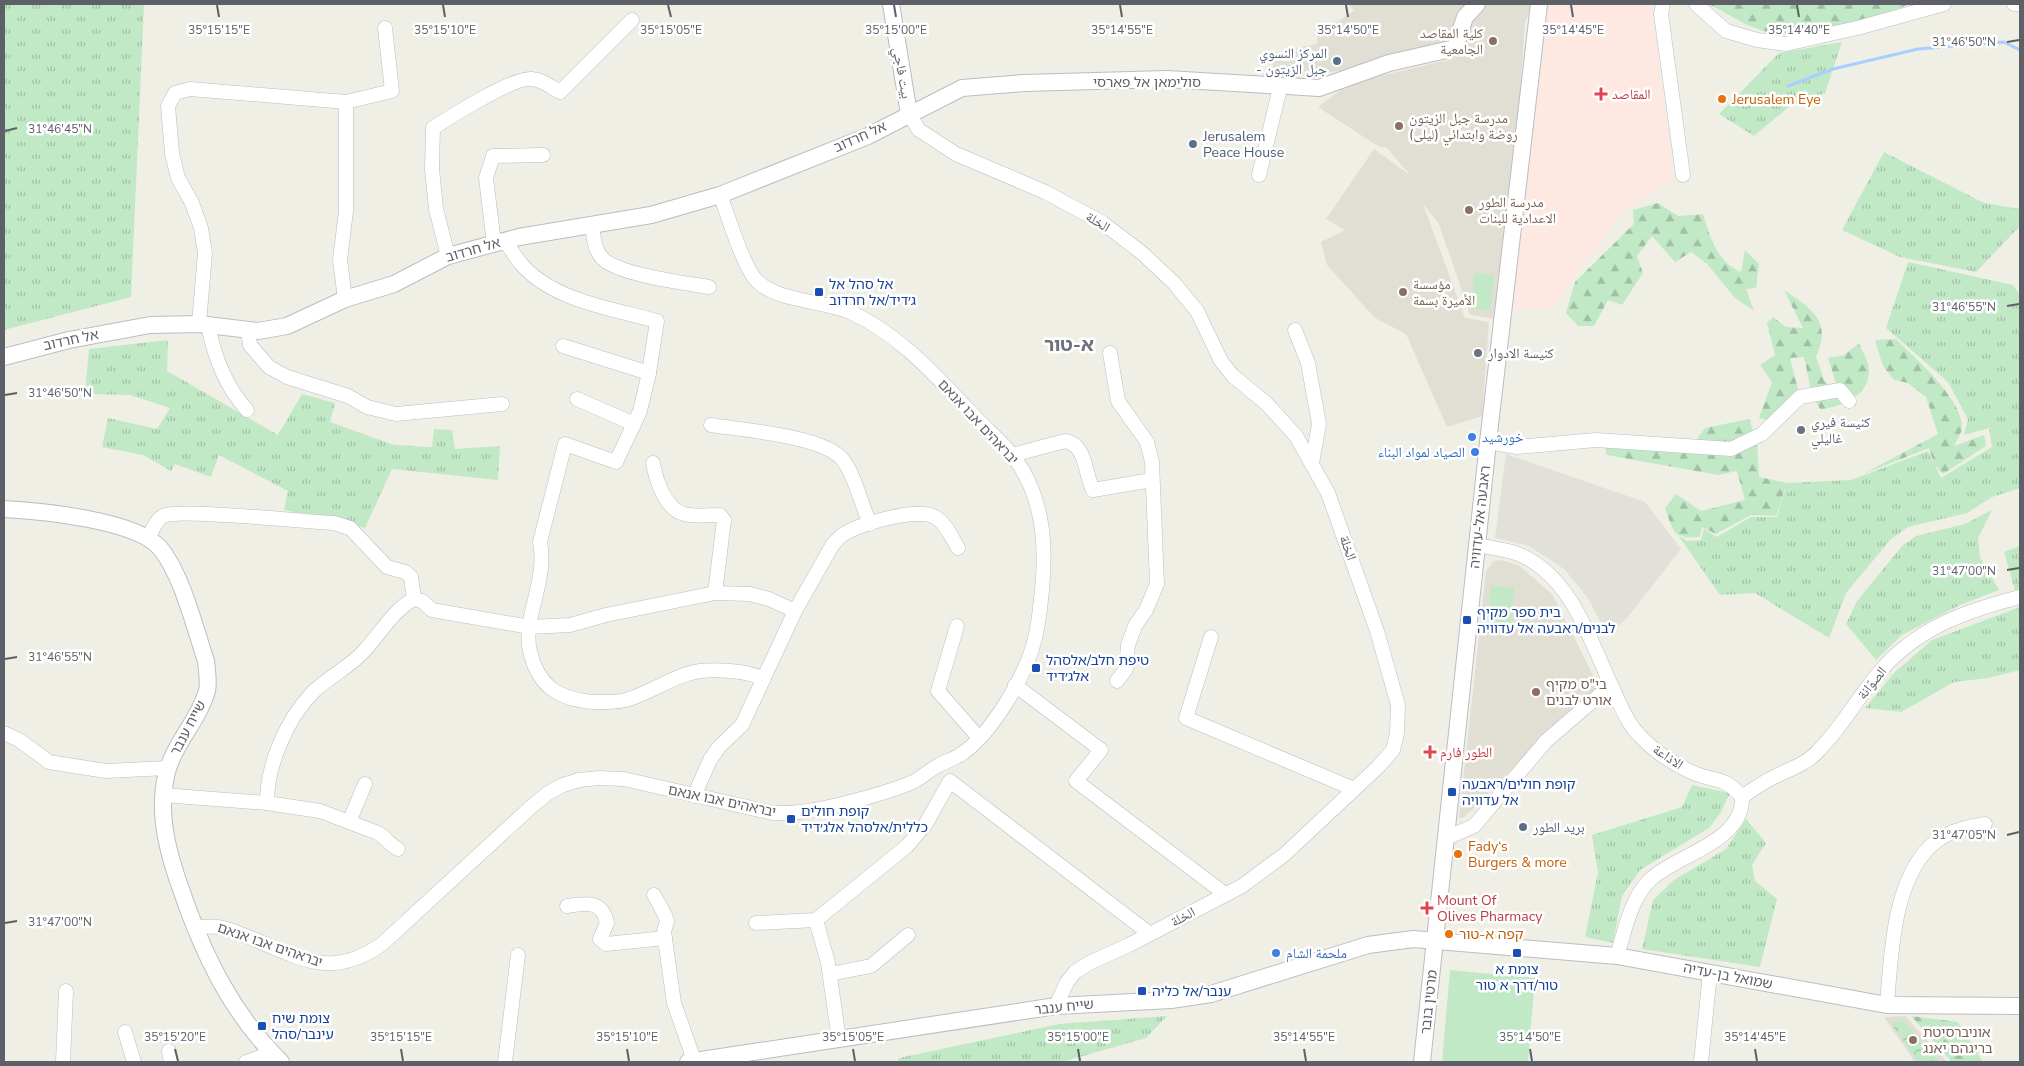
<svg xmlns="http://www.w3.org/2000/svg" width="2024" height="1066" font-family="'Nunito Sans','Noto Naskh Arabic','Noto Sans Hebrew',sans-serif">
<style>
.industrial{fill:#e1e1da}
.education{fill:#e1dfd4}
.medical{fill:#fde8e2}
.grass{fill:url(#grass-tufts)}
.forest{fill:url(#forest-firs)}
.park{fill:url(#park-crowns)}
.pitch{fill:#c1e9c6}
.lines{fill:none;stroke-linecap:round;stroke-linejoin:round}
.stream{stroke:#a7cfff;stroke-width:3}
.minor-casing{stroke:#babdc2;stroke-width:15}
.tertiary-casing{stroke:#babdc2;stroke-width:18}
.minor{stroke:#fff;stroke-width:14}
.tertiary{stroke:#fff;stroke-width:16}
.ticks{fill:none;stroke:#5d6067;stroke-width:2}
.education-dot{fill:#8d6e63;stroke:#fff;stroke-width:2}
.service-dot{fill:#5c6f8a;stroke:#fff;stroke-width:2}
.health-dot{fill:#e0444e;stroke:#fff;stroke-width:2}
.food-dot{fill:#e8710a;stroke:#fff;stroke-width:2}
.transit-dot{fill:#1a4fb4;stroke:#fff;stroke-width:2}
.worship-dot{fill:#6b7280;stroke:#fff;stroke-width:2}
.shop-dot{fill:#3f7fe0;stroke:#fff;stroke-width:2}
.labels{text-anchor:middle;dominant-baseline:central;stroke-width:5;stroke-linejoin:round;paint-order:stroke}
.education-label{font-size:14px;fill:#785e54;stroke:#fff;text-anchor:start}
.service-label{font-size:14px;fill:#4e5e75;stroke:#fff;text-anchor:start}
.street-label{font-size:14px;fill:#5d6067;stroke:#fff}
.health-label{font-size:14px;fill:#be3a42;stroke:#fff;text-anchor:start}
.food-label{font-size:14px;fill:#c56008;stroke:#fff;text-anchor:start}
.transit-label{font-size:14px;fill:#164399;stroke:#fff;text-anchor:start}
.worship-label{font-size:14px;fill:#5b616d;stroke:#fff;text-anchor:start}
.shop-label{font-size:14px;fill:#366cbe;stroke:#fff;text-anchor:start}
.district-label{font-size:19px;font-weight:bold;fill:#6e7279;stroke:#fff}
.ticks-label{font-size:12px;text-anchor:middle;fill:#5d6067;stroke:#fff;stroke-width:5;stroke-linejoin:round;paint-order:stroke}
</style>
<defs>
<pattern id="grass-tufts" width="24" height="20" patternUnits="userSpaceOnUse" patternTransform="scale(1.25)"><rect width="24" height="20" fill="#c1e9c6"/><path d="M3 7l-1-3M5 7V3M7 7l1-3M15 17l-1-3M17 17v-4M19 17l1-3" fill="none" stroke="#a0c0a5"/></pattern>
<pattern id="forest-firs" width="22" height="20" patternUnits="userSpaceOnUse" patternTransform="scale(1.25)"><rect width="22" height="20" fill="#c1e9c6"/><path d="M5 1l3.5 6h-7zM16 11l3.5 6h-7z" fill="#a0c0a5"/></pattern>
<pattern id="park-crowns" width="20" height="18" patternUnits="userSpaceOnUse" patternTransform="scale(1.25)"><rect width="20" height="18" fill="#c1e9c6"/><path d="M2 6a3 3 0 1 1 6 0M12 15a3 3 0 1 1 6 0" fill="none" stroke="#a0c0a5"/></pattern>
</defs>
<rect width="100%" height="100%" fill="#f0efe6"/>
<path class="industrial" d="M1506,454L1645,502L1681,549L1628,617L1608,636L1588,598L1564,569L1529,546L1495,538Z"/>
<g class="education">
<path d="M1349,4H1472L1442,45L1354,69L1274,80L1272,53L1317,44V35L1354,11Z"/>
<path d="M1485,4H1532L1525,23L1519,112L1495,319L1470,315L1439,224L1423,204L1465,318L1489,322L1482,416L1447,427L1406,334L1375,318L1327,265L1321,242L1345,230L1326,219L1374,149L1410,175L1387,148L1376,145L1318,107L1350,83L1456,58L1469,21Z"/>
<path d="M1502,560L1518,565L1552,594L1601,691L1544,736L1472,810L1464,817L1459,818L1486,571L1494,561Z"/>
<path d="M1905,1016L1947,1062H1915L1884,1017Z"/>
</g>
<path class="medical" d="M1549,4H1651L1674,178L1620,215L1551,310L1511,308Z"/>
<g class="grass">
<path d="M4,4H144L131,297L4,330Z"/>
<path d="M1842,42L1825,93L1791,105L1754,136L1719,114L1779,53Z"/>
<path d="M1884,152L1984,203L2020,209V226L1976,272L1900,257L1842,230Z"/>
<path d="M1908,262L2013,285L2020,295V488L1992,497L1967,513L1908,527L1891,539L1846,593L1829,638L1755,593L1720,595L1678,535L1687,541L1701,540L1704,529L1717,537L1751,517H1777L1787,483L1851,480L1928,451L1941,478L1992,447L1989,428L1964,435L1968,419L1948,382L1886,328Z"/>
<path d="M168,340L167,371L278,435L302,394L335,403L330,422L394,445L432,447L434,429L452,430L455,449L500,446L498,480L392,469L365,528L284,510L288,491L219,455L211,477L175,464L171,471L143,455L102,447L108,418L157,429L170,408L130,395L85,394L89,349Z"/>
<path d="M1992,510L1978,538L1980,557L1999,590L1960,605L1902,635L1876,660L1846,624L1857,601L1902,546L1916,536L1965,524Z"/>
<path d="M2020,546V589L2015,590L2004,552Z"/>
<path d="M2020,607V670L1988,678L1954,682L1901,712L1865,708L1894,673L1932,640Z"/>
<path d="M1692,785L1730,793L1721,812L1709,828L1640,870L1622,896L1613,943L1585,937L1598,872L1592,835L1682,807Z"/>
<path d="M1746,819L1766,843L1752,865L1755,881L1777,899L1760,967L1642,949L1653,900L1674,880L1726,849Z"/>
<path d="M1167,1016L1146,1038L1062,1062H897L899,1058L1059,1024Z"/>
</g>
<g class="forest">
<path d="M1709,4H1910L1852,26L1775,35L1747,25Z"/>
<path d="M1658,203L1678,216L1703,214C1710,237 1717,262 1741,272L1745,250L1759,264L1756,288L1746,289L1754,311L1735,298L1707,264L1691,252L1675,262L1652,236L1637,256L1643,273L1622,305L1608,300L1594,326H1578L1566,313L1575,282L1634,224L1633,210Z"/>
<path d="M1784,290C1813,309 1832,322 1816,357L1824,380L1833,391L1837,386L1828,358L1844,355L1859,343C1861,349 1865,355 1867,361C1877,391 1845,407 1820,409L1812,395L1804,357L1790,358L1800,397L1770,421L1759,418L1772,382L1760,365L1775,355L1767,323L1773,317L1786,327L1803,328Z"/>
<path d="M1896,339C1914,357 1965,401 1962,429C1961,434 1956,441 1954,446L1984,435L1986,446L1943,474L1934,464L1929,448L1863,474L1938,434L1926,397L1908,383L1894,380L1883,366L1875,340Z"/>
<path d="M1749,419L1757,441L1759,477L1787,483L1776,516L1751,515L1716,534L1702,527L1700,537C1672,539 1674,532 1665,508L1676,494L1701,511L1745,500L1737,471L1718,475L1607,455L1601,435L1697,439L1705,428Z"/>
<path d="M1911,1016L1958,1022L1983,1062H1952Z"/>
</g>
<path class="park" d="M1903,1021L1940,1062H1918L1891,1023Z"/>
<g class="pitch">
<path d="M1474,273L1494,275L1490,310L1472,309Z"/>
<path d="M1491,586L1514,588L1510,634L1487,632Z"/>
<path d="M1450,970L1535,978L1528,1062H1442Z"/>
</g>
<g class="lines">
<path class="stream" d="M1788,86L1833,69L1918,49L2004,42L2020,50"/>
<defs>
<g id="minor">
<path d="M1663,4L1661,14L1683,175"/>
<path d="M1696,4L1726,31L1757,40L1786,44L1861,27L1944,4"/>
<path d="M2014,4H2020"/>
<path d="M909,114L919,130L956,154L1045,192L1103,223L1142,253L1174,283L1197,311L1221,361L1233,376L1267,404L1296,436L1328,493L1377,631L1398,705L1397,733L1393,750L1378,767L1285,854L1242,886L1129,945L1091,962L1075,972L1067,982L1056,1006"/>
<path d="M1259,175L1280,88"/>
<path d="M592,226C594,238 594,250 603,259C620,275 685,283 709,287"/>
<path d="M505,241C511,249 516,258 523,266C555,301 613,309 657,321L649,373"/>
<path d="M494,244L486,178L493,156L543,155"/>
<path d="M448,256L436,209L432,169L433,128C450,117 515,76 532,79C543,80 551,87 560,92L632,20"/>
<path d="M345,299L340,260L346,211V102"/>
<path d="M199,324L205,253L201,228L192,203L178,178L172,153L168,106L175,93L190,89L346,102L392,91L385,28"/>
<path d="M208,325C214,356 225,386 247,410"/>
<path d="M248,330L250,345L269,367L287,377L348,396L367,407L396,414L502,404"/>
<path d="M1295,330L1308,363L1319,424L1312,463"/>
<path d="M563,346L649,373L640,411L616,462L565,444L540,542C548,581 522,619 530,651C538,687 560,700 595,702C607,702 618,703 629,699C654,691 674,675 700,671C722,669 743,671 764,678"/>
<path d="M1110,353L1118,401L1147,442L1152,462L1157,584L1146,610L1135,626L1128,645L1126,669L1117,681"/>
<path d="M577,399L634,424"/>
<path d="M711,425C742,430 825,436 843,460C855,476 862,506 870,524"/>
<path d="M1488,442L1517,447L1596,440L1731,449L1762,434L1800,397L1840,390L1849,401"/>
<path d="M1012,455L1065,441C1087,445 1084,472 1093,490L1152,480"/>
<path d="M653,463C656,480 665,509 684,514C695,517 708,515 720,515L724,520L715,593"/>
<path d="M148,538C152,531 156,520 163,516C178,508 308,522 334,523L350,528L387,567L405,572L411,577L414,599"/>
<path d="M1478,545C1491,548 1505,549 1518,554C1571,575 1590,640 1612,687C1620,704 1627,723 1640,736C1656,753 1675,765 1696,774C1718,782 1725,777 1742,797C1744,842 1678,854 1651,879C1631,897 1625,930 1617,956"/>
<path d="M957,626L938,691L979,738"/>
<path d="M1211,637L1186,718L1354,789"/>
<path d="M1015,685L1101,750L1076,781L1225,894"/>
<path d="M4,733L19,740L49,762L106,771L168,768"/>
<path d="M163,795L267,803C267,765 286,720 313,692C328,677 350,667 364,651C380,634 393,610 414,599L422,601L432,610L530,627L570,625L606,615L715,593L750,594L769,599L795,611"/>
<path d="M694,796L710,760L719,747L742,725L795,611L833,544C836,542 838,538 841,536C856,524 918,507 935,517C946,523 952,538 958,548"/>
<path d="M1742,797C1752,790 1763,782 1774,777C1790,769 1807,764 1819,750C1841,728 1857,699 1877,675C1914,629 1965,611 2020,597"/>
<path d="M267,803L320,811L378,833C386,838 390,845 398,849"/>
<path d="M349,822L365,784"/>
<path d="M1446,838L1474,826L1546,741L1611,685"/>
<path d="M654,895L665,915L667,921L664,932L674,1003L694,1060"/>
<path d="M567,906C586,903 602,900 607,923L600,939L606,944L665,938"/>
<path d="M816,920L828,963L839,1040"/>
<path d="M756,923L816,920L907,846L925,825L950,781L1150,934"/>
<path d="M194,928C217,924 225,928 246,936C299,957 330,981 382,944L531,807L548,793L563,785L579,780L599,778L624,779L773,813C803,814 832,807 861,799C879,794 898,789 915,781C923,776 930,770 939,765C945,762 953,759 960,755C991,735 1025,677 1034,642C1039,625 1040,608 1042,590C1046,549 1044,508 1023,471C1013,452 995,437 980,422C941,382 902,335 850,312C822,300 778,302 757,281C743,267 728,215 720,195"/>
<path d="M830,974L871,966L908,935"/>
<path d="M1887,1005C1891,955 1893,872 1938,840C1952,830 1968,827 1985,824"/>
<path d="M125,1032L134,1062"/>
<path d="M169,1051L171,1062"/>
<path d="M63,1062L66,991"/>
<path d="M246,1062L272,1053"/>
<path d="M505,1062L518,955"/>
<path d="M1701,1062L1710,973"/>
</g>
<g id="tertiary">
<path d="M891,4L909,114"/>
<path d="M4,357L69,340L150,325L199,324L258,331L287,326L345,299L394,284L448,256L519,237L651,215L720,195L868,136L962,88L1024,83L1167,79L1319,88L1389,63L1455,48L1465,17L1477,4"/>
<path d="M4,509C41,511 136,520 160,548C182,574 195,629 206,661C207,671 209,682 207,691C198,722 173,744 166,776C157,816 169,857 183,895C205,958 233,1015 281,1062"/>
<path d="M688,1062L1056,1006L1171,1000L1211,994L1368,945L1413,939L1617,956L1887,1005L2020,1006"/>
<path d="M1422,1062L1488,442L1539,4"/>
</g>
</defs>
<use href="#minor" class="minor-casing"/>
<use href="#tertiary" class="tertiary-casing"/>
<use href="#minor" class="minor"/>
<use href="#tertiary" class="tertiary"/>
</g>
<path class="ticks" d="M217,5L219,17M443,5L445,17M668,5L671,17M894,5L896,17M1120,5L1122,17M1346,5L1348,17M1571,5L1573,17M1797,5L1799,17M2007,42L2019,40M5,131L17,128M2007,306L2019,304M5,395L17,393M2007,570L2019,568M5,659L17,657M2007,835L2019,832M5,923L17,921M175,1049L178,1061M401,1049L403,1061M627,1049L629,1061M853,1049L855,1061M1078,1049L1080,1061M1304,1049L1306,1061M1530,1049L1532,1061M1755,1049L1757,1061"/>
<g class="education-dot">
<circle cx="1493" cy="41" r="5"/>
<circle cx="1399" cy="126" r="5"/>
<circle cx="1469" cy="210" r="5"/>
<circle cx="1403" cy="292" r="5"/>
<circle cx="1536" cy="692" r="5"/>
<circle cx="1913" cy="1040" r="5"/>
</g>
<g class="service-dot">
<circle cx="1337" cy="61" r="5"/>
<circle cx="1193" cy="144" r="5"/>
<circle cx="1523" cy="827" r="5"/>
</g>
<g class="health-dot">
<path d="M1598.5 86.5h5v5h5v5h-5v5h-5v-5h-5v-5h5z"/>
<path d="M1427.5 744.5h5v5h5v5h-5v5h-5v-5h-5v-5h5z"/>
<path d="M1424.5 900.5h5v5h5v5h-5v5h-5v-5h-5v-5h5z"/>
</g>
<g class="food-dot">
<circle cx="1722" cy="99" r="5"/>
<circle cx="1458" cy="854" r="5"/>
<circle cx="1449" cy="934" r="5"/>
</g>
<g class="transit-dot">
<rect x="814" y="287" width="10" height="10" rx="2.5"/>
<rect x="1462" y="615" width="10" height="10" rx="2.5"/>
<rect x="1031" y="663" width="10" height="10" rx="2.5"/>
<rect x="1447" y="787" width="10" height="10" rx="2.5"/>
<rect x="786" y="814" width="10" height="10" rx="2.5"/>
<rect x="1512" y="948" width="10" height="10" rx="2.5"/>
<rect x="1137" y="986" width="10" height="10" rx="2.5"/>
<rect x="257" y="1021" width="10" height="10" rx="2.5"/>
</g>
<g class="worship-dot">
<circle cx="1478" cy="353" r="5"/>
<circle cx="1801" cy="430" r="5"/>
</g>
<g class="shop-dot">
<circle cx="1472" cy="437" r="5"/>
<circle cx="1475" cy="452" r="5"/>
<circle cx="1276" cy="953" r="5"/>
</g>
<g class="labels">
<g class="education-label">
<text x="1483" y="33" text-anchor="end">كلية المقاصد<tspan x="1483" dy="16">الجامعية</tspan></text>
<text x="1409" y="118">مدرسة جبل الزيتون<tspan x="1409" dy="16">(ليلى) روضة وابتدائي</tspan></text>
<text x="1479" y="202">مدرسة الطور<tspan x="1479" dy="16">الاعدادية للبنات</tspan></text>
<text x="1413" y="284">مؤسسة<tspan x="1413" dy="16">الأميرة بسمة</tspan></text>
<text x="1546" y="684">בי"ס מקיף<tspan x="1546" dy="16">אורט לבנים</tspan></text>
<text x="1923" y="1032">אוניברסיטת<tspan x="1923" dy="16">בריגהם יאנג</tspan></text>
</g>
<g class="service-label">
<text x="1327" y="53" text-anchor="end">المركز النسوي<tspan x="1327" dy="16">- جبل الزيتون</tspan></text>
<text x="1203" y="136">Jerusalem<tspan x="1203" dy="16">Peace House</tspan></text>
<text x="1533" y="827">بريد الطور</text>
</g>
<g class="street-label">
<text transform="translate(902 73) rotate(80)">بيت فاجي</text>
<text x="1147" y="82">סולימאן אל פארסי</text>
<text transform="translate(860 137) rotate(-24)">אל חרדוב</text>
<text transform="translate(1098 222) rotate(32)">الخلة</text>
<text transform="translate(473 250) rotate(-16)">אל חרדוב</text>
<text transform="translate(71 340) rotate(-12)">אל חרדוב</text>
<text transform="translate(978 422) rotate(47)">יבראהים אבו אנאם</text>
<text transform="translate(1480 517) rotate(-84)">ראבעה אל-עדוויה</text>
<text transform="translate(1348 548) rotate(71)">الخلة</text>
<text transform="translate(1872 683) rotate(-51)">الصوّانة</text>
<text transform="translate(188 728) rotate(-62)">שייח ענבר</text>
<text transform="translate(1668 757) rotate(34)">الاذاعة</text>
<text transform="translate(722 801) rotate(12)">יבראהים אבו אנאם</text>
<text transform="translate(1183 917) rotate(-28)">الخلة</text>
<text transform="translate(270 945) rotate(19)">יבראהים אבו אנאם</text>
<text transform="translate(1728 976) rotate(11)">שמואל בן-עדיה</text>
<text transform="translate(1429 1002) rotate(-84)">מרטין בובר</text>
<text transform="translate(1064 1007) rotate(-6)">שייח ענבר</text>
</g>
<g class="health-label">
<text x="1612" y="94">المقاصد</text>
<text x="1440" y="752">الطور فارم</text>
<text x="1437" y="900">Mount Of<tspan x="1437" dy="16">Olives Pharmacy</tspan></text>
</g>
<g class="food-label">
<text x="1732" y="99">Jerusalem Eye</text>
<text x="1468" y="846">Fady‘s<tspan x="1468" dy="16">Burgers &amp; more</tspan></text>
<text x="1459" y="934">קפה א-טור</text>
</g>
<g class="transit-label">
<text x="829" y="284">אל סהל אל<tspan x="829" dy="16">ג׳דיד/אל חרדוב</tspan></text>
<text x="1477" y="612">בית ספר מקיף<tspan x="1477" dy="16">לבנים/ראבעה אל עדוויה</tspan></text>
<text x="1046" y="660">טיפת חלב/אלסהל<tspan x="1046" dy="16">אלג׳דיד</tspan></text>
<text x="1462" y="784">קופת חולים/ראבעה<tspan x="1462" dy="16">אל עדוויה</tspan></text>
<text x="801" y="811">קופת חולים<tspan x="801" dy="16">כללית/אלסהל אלג׳דיד</tspan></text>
<text x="1517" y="969" text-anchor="middle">צומת א<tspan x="1517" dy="16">טור/דרך א טור</tspan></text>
<text x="1152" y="991">ענבר/אל כליה</text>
<text x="272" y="1018">צומת שיח<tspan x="272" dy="16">עינבר/סהל</tspan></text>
</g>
<g class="worship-label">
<text x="1488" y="353">كنيسة الادوار</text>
<text x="1811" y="422">كنيسة فيري<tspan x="1811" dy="16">غاليلي</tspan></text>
</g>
<g class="shop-label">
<text x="1482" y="437">خورشيد</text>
<text x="1465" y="452" text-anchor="end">الصياد لمواد البناء</text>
<text x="1286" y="953">ملحمة الشام</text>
</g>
<g class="district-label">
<text x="1069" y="345">א-טור</text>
</g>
</g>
<g class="ticks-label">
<text x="219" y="34">35°15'15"E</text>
<text x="445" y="34">35°15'10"E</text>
<text x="671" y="34">35°15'05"E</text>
<text x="896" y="34">35°15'00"E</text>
<text x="1122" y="34">35°14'55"E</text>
<text x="1348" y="34">35°14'50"E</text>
<text x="1573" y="34">35°14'45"E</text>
<text x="1799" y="34">35°14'40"E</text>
<text x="1964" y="46">31°46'50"N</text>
<text x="60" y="133">31°46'45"N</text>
<text x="1964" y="311">31°46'55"N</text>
<text x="60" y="397">31°46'50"N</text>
<text x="1964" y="575">31°47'00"N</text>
<text x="60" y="661">31°46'55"N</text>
<text x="1964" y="839">31°47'05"N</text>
<text x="60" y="926">31°47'00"N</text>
<text x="175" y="1041">35°15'20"E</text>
<text x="401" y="1041">35°15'15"E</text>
<text x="627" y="1041">35°15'10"E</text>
<text x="853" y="1041">35°15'05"E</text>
<text x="1078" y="1041">35°15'00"E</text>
<text x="1304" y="1041">35°14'55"E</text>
<text x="1530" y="1041">35°14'50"E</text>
<text x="1755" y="1041">35°14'45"E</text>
</g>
<rect width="2024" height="1066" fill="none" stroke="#5d6067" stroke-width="10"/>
</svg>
